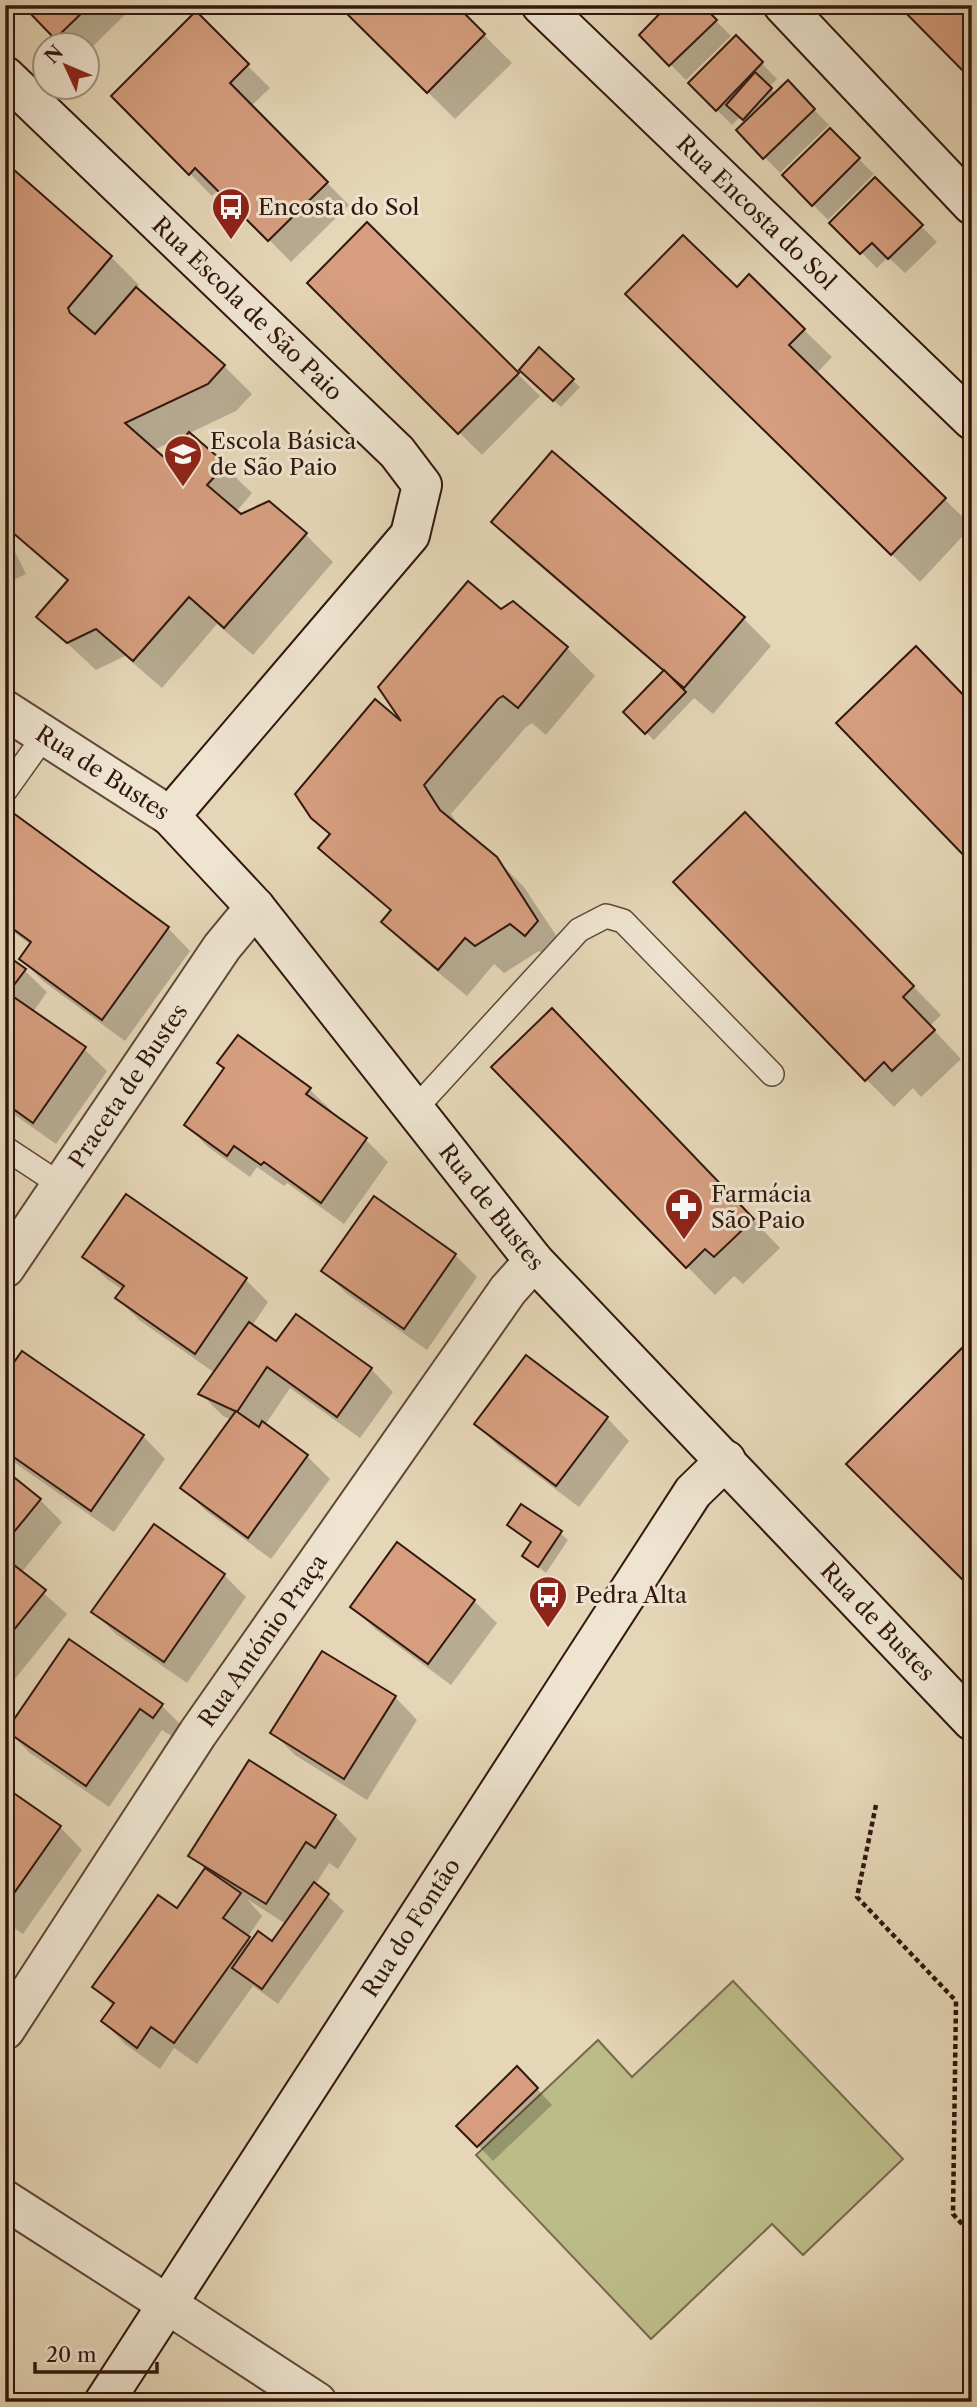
<svg xmlns="http://www.w3.org/2000/svg" width="977" height="2407" font-family="'Libre Caslon Text',serif">
<style>
.green{fill:#bcbc89;stroke:#776a4c;stroke-width:2}
.shadow{fill:#0003;fill-rule:evenodd}
.building{fill:#d69e7f;stroke:#32170e;stroke-width:2}
.lines{fill:none;stroke-linecap:round;stroke-linejoin:round}
.service-casing{stroke:#5f4738;stroke-width:26}
.minor-casing{stroke:#5f4738;stroke-width:42}
.tertiary-casing{stroke:#5f4738;stroke-width:42}
.secondary-casing{stroke:#32170e;stroke-width:42}
.path{stroke:#32170e;stroke-width:4.5;stroke-dasharray:5 3.5;stroke-linecap:butt}
.service{stroke:#eee4d0;stroke-width:23}
.minor{stroke:#eee4d0;stroke-width:38}
.tertiary{stroke:#eee4d0;stroke-width:38}
.secondary{stroke:#eee4d0;stroke-width:38}
.labels{text-anchor:middle;dominant-baseline:central;stroke-width:6;stroke-linejoin:round;paint-order:stroke}
.poi-label{font-size:23px;fill:#32170e;stroke:#eee4d0;text-anchor:start}
.street-label{font-size:23px;fill:#32170e;stroke:#eee4d0}
</style>
<rect width="100%" height="100%" fill="#e5d6b7"/>
<filter id="stains"><feTurbulence type="fractalNoise" baseFrequency=".00286" numOctaves="4"/><feColorMatrix values="0 0 0 0 .2 0 0 0 0 .09 0 0 0 0 .02 0 0 0 .5 -.17"/></filter>
<radialGradient id="worn" r=".72"><stop offset=".6" stop-color="#630" stop-opacity="0"/><stop offset="1" stop-color="#630" stop-opacity=".3"/></radialGradient>
<path class="green" d="M733,1981L903,2159L803,2255L772,2224L651,2339L476,2155L598,2040L632,2077Z"/>
<g class="shadow">
<path d="M24,5H135L88,51V46H64Z"/>
<path d="M340,5H454L512,63L455,119Z"/>
<path d="M700,5L731,36L686,80L641,35Z"/>
<path d="M196,14L270,88L251,106L349,205L291,262L219,189L212,196L113,96Z"/>
<path d="M736,37L777,79L769,87L776,94L788,83L829,125L780,173L738,130L746,122L740,117L732,125L690,83Z"/>
<path d="M830,131L874,174L828,220L784,175Z"/>
<path d="M5,165L111,257L139,285L135,289L224,366L252,394L236,411L154,450L167,461L224,466L252,493L236,512L241,516L305,534L333,562L253,655L217,624L162,688L125,656L96,670L39,617L68,582L5,527Z"/>
<path d="M875,180L937,242L905,273L888,257L877,268L832,223Z"/>
<path d="M367,225L540,396L482,455L309,283Z"/>
<path d="M737,290L804,330L832,357L816,374L972,526L920,582L655,322Z"/>
<path d="M529,378L572,380L580,387L561,407Z"/>
<path d="M552,454L744,619L771,646L713,714L694,698L654,740L625,712L664,672L521,550L493,522Z"/>
<path d="M5,532L26,574L5,584Z"/>
<path d="M501,611L567,648L595,676L546,735L532,723L526,727L451,814L461,829L495,858L524,887L565,949L554,963L539,951L504,973L494,964L467,996L411,950L383,922L392,912L348,875L320,848L331,835L312,817L406,727Z"/>
<path d="M5,809L168,928L190,951L125,1041L43,981L21,959L31,945L5,926Z"/>
<path d="M773,842L941,1015L930,1026L961,1059L921,1097L913,1088L894,1107L866,1079Z"/>
<path d="M5,956L24,970L47,992L33,1012L84,1049L107,1071L56,1144L5,1108Z"/>
<path d="M580,1038L780,1248L743,1284L734,1276L715,1295L493,1067Z"/>
<path d="M226,1069L309,1089L332,1111L330,1114L366,1140L388,1162L344,1224L287,1183L284,1186L257,1167L250,1177L208,1147L186,1125Z"/>
<path d="M127,1197L246,1280L268,1302L252,1326L276,1344L296,1316L371,1369L393,1392L360,1438L290,1388L265,1425L307,1456L330,1479L271,1559L205,1510L182,1487L231,1420L223,1416L201,1394L215,1373L139,1320L117,1298L123,1290L107,1279L84,1257Z"/>
<path d="M455,1255L477,1277L427,1350L346,1293L324,1271Z"/>
<path d="M23,1353L143,1436L165,1459L114,1532L5,1456V1379Z"/>
<path d="M526,1357L607,1418L629,1441L579,1507L498,1446L476,1423Z"/>
<path d="M5,1472L40,1500L62,1522L21,1573L67,1614L15,1679L5,1672Z"/>
<path d="M509,1525L560,1533L568,1540L546,1573L525,1556L533,1543Z"/>
<path d="M398,1545L474,1601L497,1623L451,1685L375,1629L352,1606Z"/>
<path d="M224,1575L246,1597L187,1683L116,1634L94,1612Z"/>
<path d="M69,1642L162,1706L184,1728L176,1739L162,1730L109,1807L30,1753L8,1731Z"/>
<path d="M395,1697L417,1720L367,1800L295,1755L272,1732Z"/>
<path d="M5,1784L11,1790L9,1792L60,1827L82,1850L23,1934L5,1922Z"/>
<path d="M335,1816L357,1839L338,1869L329,1863L315,1885L344,1911L278,2004L253,1986L197,2064L174,2048L160,2069L125,2044L103,2021L113,2006L94,1987L177,1910L206,1870L191,1855ZM247,1899L286,1924L273,1943L252,1942L247,1938L262,1916Z"/>
<path d="M533,2084L552,2105L493,2161L459,2126Z"/>
</g>
<g class="building">
<path d="M22,5H90L55,39Z"/>
<path d="M338,5H456L485,34L427,93Z"/>
<path d="M668,5H702L717,20L669,66L639,35Z"/>
<path d="M898,5H972V80Z"/>
<path d="M196,11L249,64L230,83L328,182L268,241L195,168L189,175L111,96Z"/>
<path d="M736,35L763,62L716,111L688,83Z"/>
<path d="M755,72L772,88L743,120L726,105Z"/>
<path d="M788,80L815,109L763,159L736,130Z"/>
<path d="M830,128L860,158L812,206L782,175Z"/>
<path d="M5,162L112,256L68,308L70,313L95,334L136,287L225,365L208,384L125,423L166,459L189,432L226,464L207,485L241,514L269,501L307,533L224,628L189,597L133,661L96,629L67,643L36,617L68,580L5,526Z"/>
<path d="M875,177L923,225L888,259L872,243L860,254L829,223Z"/>
<path d="M367,222L519,373L458,434L307,283Z"/>
<path d="M683,235L737,287L749,274L805,329L789,345L946,498L891,555L625,294Z"/>
<path d="M539,347L574,379L553,401L519,370Z"/>
<path d="M552,451L745,617L684,688L491,522Z"/>
<path d="M468,581L501,609L513,601L568,647L518,708L503,696L498,699L424,785L440,810L497,857L538,921L525,936L510,924L475,946L465,938L438,970L381,922L391,910L318,848L330,834L311,818L295,794L375,699L401,721L378,687Z"/>
<path d="M916,646L972,704V864L836,723Z"/>
<path d="M664,670L686,692L645,734L623,712Z"/>
<path d="M5,807L169,927L102,1020L19,959L31,942L5,923Z"/>
<path d="M745,812L914,986L903,997L935,1030L892,1071L884,1062L865,1081L673,882Z"/>
<path d="M5,954L26,969L8,993L86,1047L33,1123L5,1103Z"/>
<path d="M552,1008L754,1219L714,1257L705,1249L686,1268L491,1067Z"/>
<path d="M238,1035L311,1088L306,1094L367,1138L321,1203L264,1162L261,1165L234,1146L227,1156L184,1125L224,1068L217,1063Z"/>
<path d="M126,1194L247,1278L195,1354L115,1298L124,1286L82,1257Z"/>
<path d="M374,1196L456,1254L404,1329L321,1271Z"/>
<path d="M296,1314L372,1368L337,1417L267,1367L237,1412L198,1394L249,1322L276,1341Z"/>
<path d="M972,1338V1589L846,1464Z"/>
<path d="M22,1351L144,1435L91,1511L5,1451V1375Z"/>
<path d="M526,1355L608,1417L556,1486L474,1424Z"/>
<path d="M236,1411L259,1427L262,1421L308,1455L248,1538L180,1488Z"/>
<path d="M5,1470L41,1499L5,1543Z"/>
<path d="M521,1504L562,1531L538,1567L522,1556L531,1542L507,1525Z"/>
<path d="M154,1524L225,1574L164,1662L91,1612Z"/>
<path d="M397,1542L475,1600L428,1664L350,1607Z"/>
<path d="M5,1558L46,1590L5,1641Z"/>
<path d="M69,1639L163,1704L153,1718L140,1709L86,1786L6,1731Z"/>
<path d="M322,1651L396,1696L344,1779L270,1733Z"/>
<path d="M249,1760L336,1815L315,1848L306,1842L266,1904L188,1856Z"/>
<path d="M5,1787L61,1826L5,1906Z"/>
<path d="M205,1868L241,1893L223,1918L250,1937L174,2043L151,2027L137,2048L101,2021L114,2003L92,1987L158,1895L177,1908Z"/>
<path d="M314,1882L329,1894L262,1989L232,1968L258,1931L272,1941Z"/>
<path d="M517,2066L538,2088L477,2147L456,2126Z"/>
</g>
<g class="lines">
<defs>
<g id="service">
<path d="M5,791L45,735"/>
<path d="M415,1109L579,930L606,916L623,921L772,1074"/>
<path d="M5,1148L61,1185"/>
</g>
<g id="minor">
<path id="s1" d="M5,1268L222,947L255,907"/>
<path id="s2" d="M5,2030L198,1733L508,1290L534,1261"/>
<path d="M5,2200L167,2304"/>
</g>
<g id="tertiary">
<path id="s3" d="M5,710L170,816"/>
<path d="M167,2304L317,2402"/>
</g>
<g id="secondary">
<path id="s4" d="M541,5L972,420"/>
<path d="M783,5L972,205"/>
<path id="s5" d="M5,76L397,452L422,485L410,535L170,816L255,907L534,1261L972,1721"/>
<path id="s6" d="M104,2402L693,1492L726,1460"/>
</g>
</defs>
<use href="#service" class="service-casing"/>
<use href="#minor" class="minor-casing"/>
<use href="#tertiary" class="tertiary-casing"/>
<use href="#secondary" class="secondary-casing"/>
<g class="path">
<path d="M604,13L612,5"/>
<path d="M876,1805L857,1897L956,2001L953,2214L972,2235"/>
</g>
<use href="#service" class="service"/>
<use href="#minor" class="minor"/>
<use href="#tertiary" class="tertiary"/>
<use href="#secondary" class="secondary"/>
</g>
<defs>
<symbol id="bus-pin" viewBox="-11 -11 22 30"><path d="M0 17L-7.5 6A9.5 9.5 0 1 1 7.5 6Z" fill="#8f2418" stroke="#eee4d0"/><path d="M-5-6H5V4H4V6H2V4H-2V6H-4V4H-5ZM-3.5-4V0h7V-4ZM-3.5 1.2v1.5H-2V1.2ZM2 1.2v1.5H3.5V1.2Z" fill="#fff"/></symbol>
<symbol id="school-pin" viewBox="-11 -11 22 30"><path d="M0 17L-7.5 6A9.5 9.5 0 1 1 7.5 6Z" fill="#8f2418" stroke="#eee4d0"/><path d="M0-5L7-2L0 1L-7-2ZM-4 1L0 2.5L4 1V4Q0 6-4 4Z" fill="#fff"/></symbol>
<symbol id="pharmacy-pin" viewBox="-11 -11 22 30"><path d="M0 17L-7.5 6A9.5 9.5 0 1 1 7.5 6Z" fill="#8f2418" stroke="#eee4d0"/><path d="M-2-6h4v4h4v4h-4v4h-4v-4h-4v-4h4Z" fill="#fff"/></symbol>
</defs>
<g fill-rule="evenodd">
<use href="#bus-pin" x="209" y="185" width="44" height="60"/>
<use href="#school-pin" x="161" y="432" width="44" height="60"/>
<use href="#pharmacy-pin" x="662" y="1185" width="44" height="60"/>
<use href="#bus-pin" x="526" y="1573" width="44" height="60"/>
</g>
<g class="labels">
<g class="poi-label">
<text x="258" y="207">Encosta do Sol</text>
<text x="210" y="441">Escola Básica<tspan x="210" dy="26">de São Paio</tspan></text>
<text x="711" y="1194">Farmácia<tspan x="711" dy="26">São Paio</tspan></text>
<text x="575" y="1595">Pedra Alta</text>
</g>
<g class="street-label">
<text stroke="none"><textPath href="#s4" startOffset="299">Rua Encosta do Sol</textPath></text>
<text stroke="none"><textPath href="#s5" startOffset="336">Rua Escola de São Paio</textPath></text>
<text stroke="none"><textPath href="#s3" startOffset="116">Rua de Bustes</textPath></text>
<text stroke="none"><textPath href="#s1" startOffset="220">Praceta de Bustes</textPath></text>
<text stroke="none"><textPath href="#s5" startOffset="1512">Rua de Bustes</textPath></text>
<text stroke="none"><textPath href="#s5" startOffset="2079">Rua de Bustes</textPath></text>
<text stroke="none"><textPath href="#s2" startOffset="467">Rua António Praça</textPath></text>
<text stroke="none"><textPath href="#s6" startOffset="565">Rua do Fontão</textPath></text>
</g>
</g>
<rect width="977" height="2407" fill="none" stroke="#e5d6b7" stroke-width="28"/>
<rect x="7" y="7" width="963" height="2393" fill="none" stroke="#32170e" stroke-width="3.5"/>
<rect x="14" y="14" width="949" height="2379" fill="none" stroke="#32170e" stroke-width="2"/>
<g transform="translate(66 66) rotate(314)"><circle r="33" fill="#eee4d0" stroke="#a39282" stroke-width="2"/>
<path d="M0-5L12 26L0 18L-12 26Z" fill="#8f2418"/>
<text y="-10" font-size="19" font-weight="bold" text-anchor="middle" fill="#32170e">N</text>
</g>
<path d="M35 2362v10h122v-10" fill="none" stroke="#32170e" stroke-width="3.5"/>
<text x="46" y="2362" font-size="21" fill="#32170e" stroke="#eee4d0" stroke-width="5" paint-order="stroke">20 m</text>
<rect width="100%" height="100%" filter="url(#stains)"/>
<rect width="100%" height="100%" fill="url(#worn)"/>
</svg>
